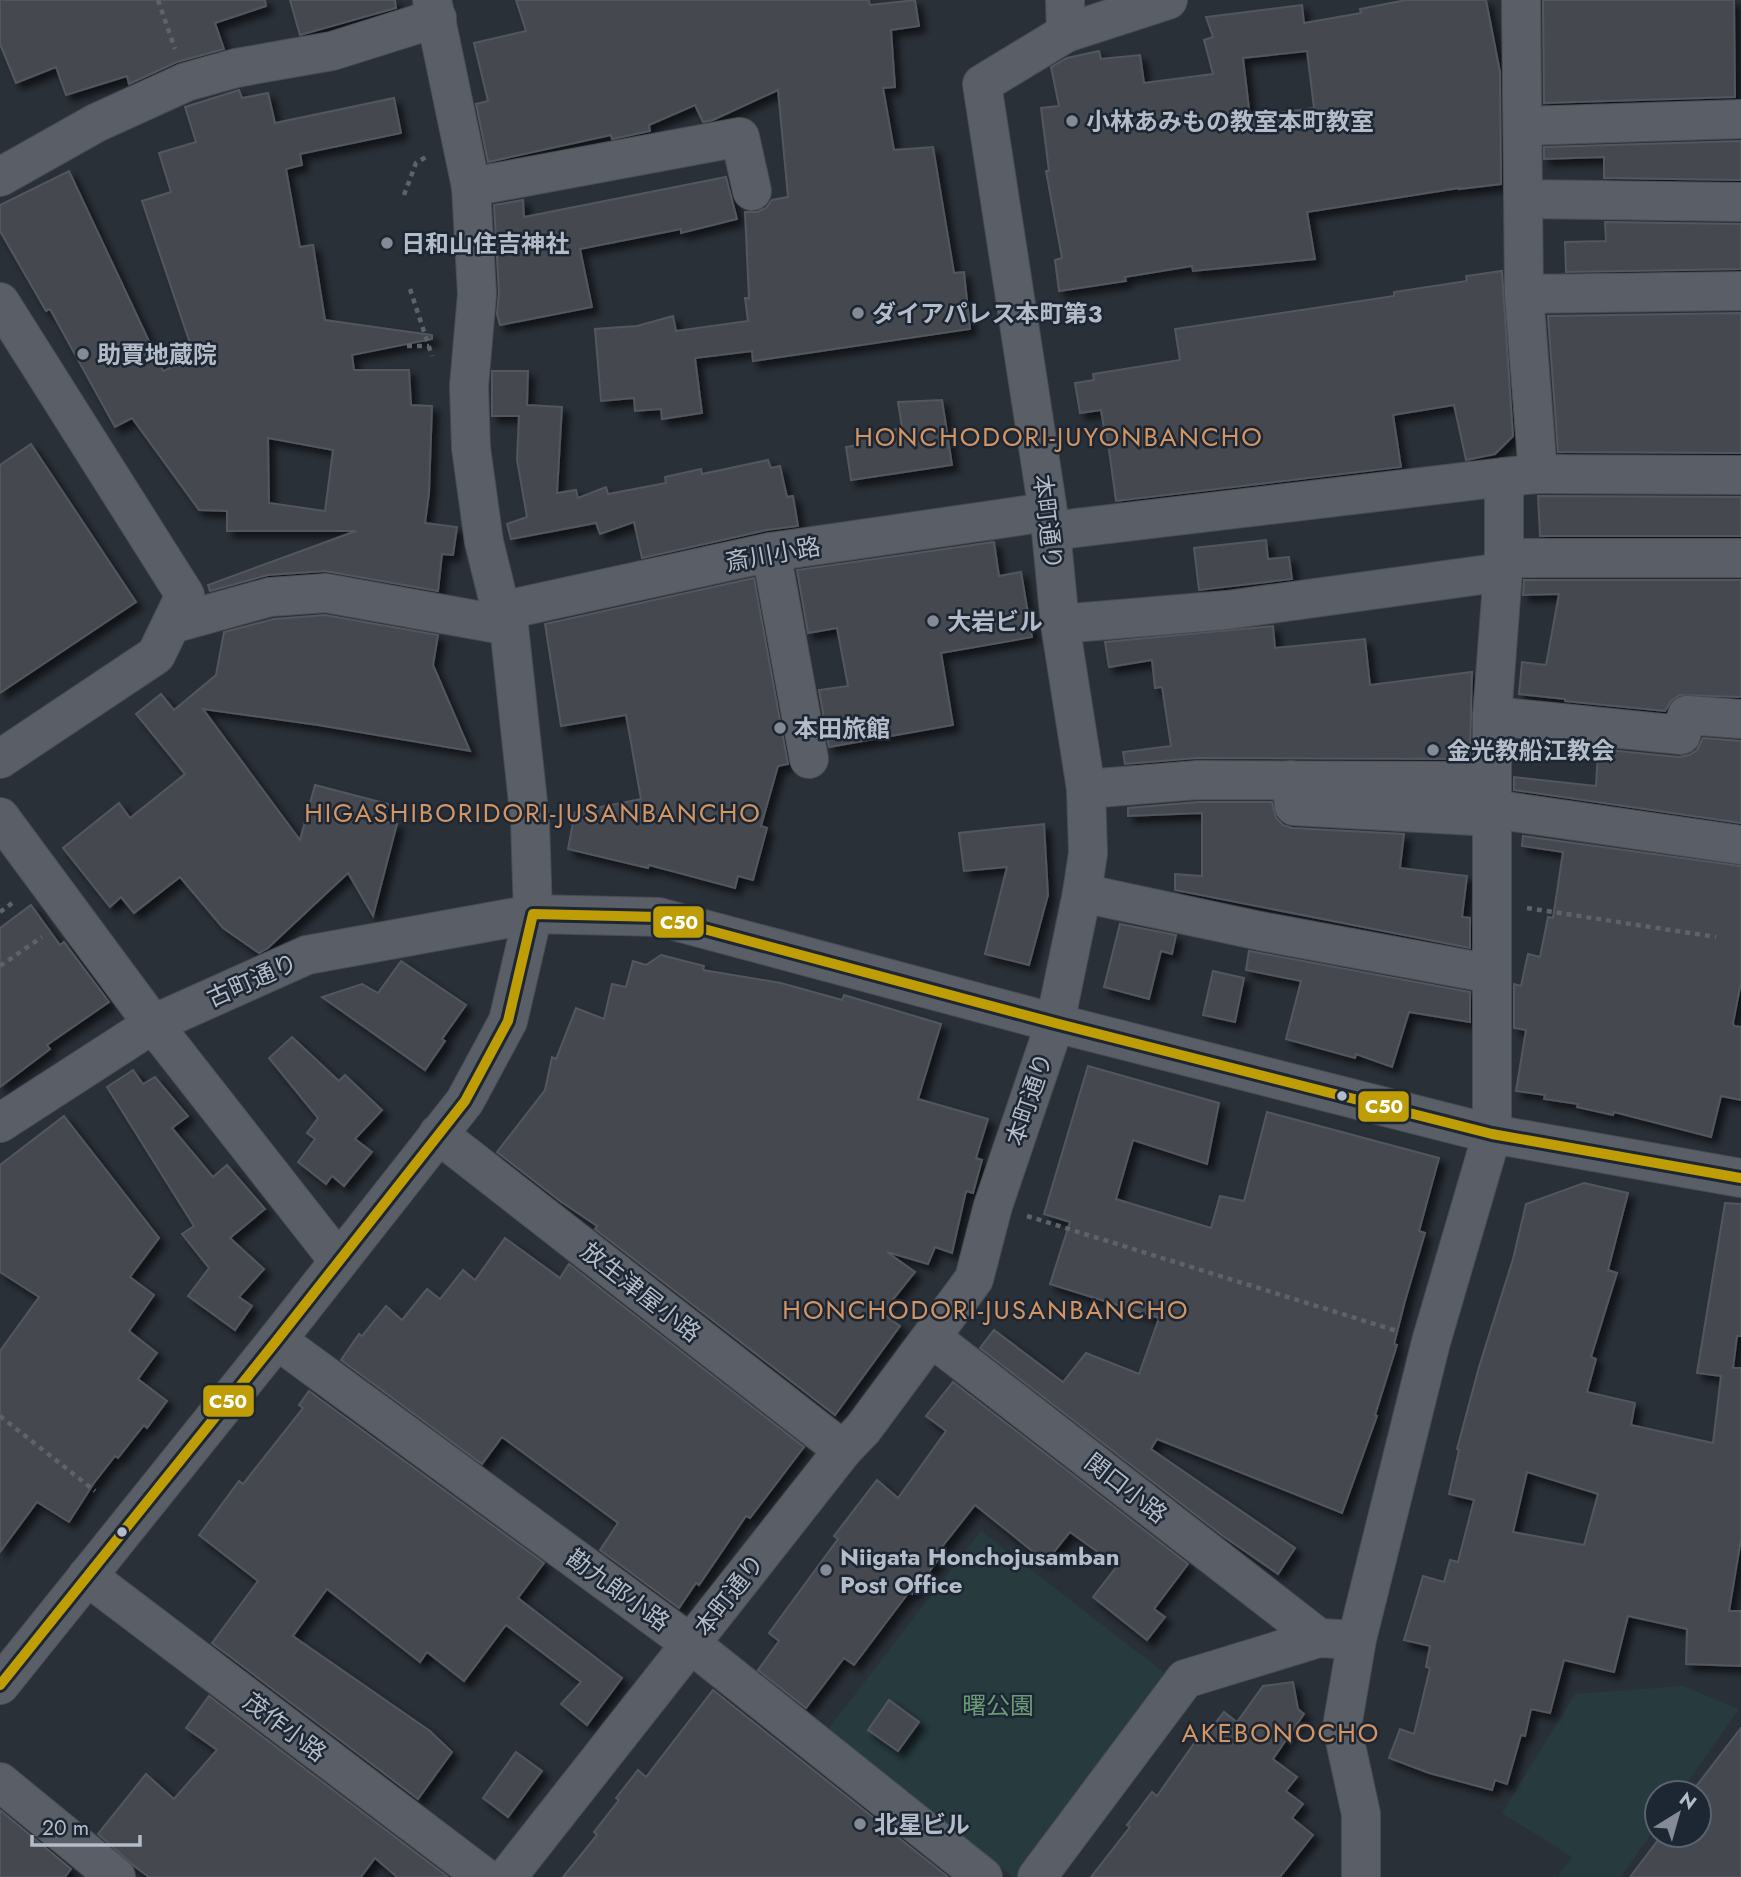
<svg xmlns="http://www.w3.org/2000/svg" width="1741" height="1877" font-family="Jost,'Noto Sans JP',sans-serif">
<style>
.green{fill:#273a3e}
.building{fill:#444950;stroke:#52575f;stroke-width:2;fill-rule:evenodd;filter:url(#shadow)}
.lines{fill:none;stroke-linecap:round;stroke-linejoin:round}
.minor-casing{stroke:#484c53;stroke-width:40}
.path{stroke:#5d636a;stroke-width:4.5;stroke-dasharray:5 5;stroke-linecap:butt}
.minor{stroke:#5a5e66;stroke-width:38}
.bus-1-casing{stroke:#1d2633;stroke-width:16}
.bus-1{stroke:#be9d06;stroke-width:10}
.poi-dot{fill:#848b96;stroke:#1d2633;stroke-width:2.5}
.bus-dot{fill:#b4bcc9;stroke:#1d2633;stroke-width:2.5}
.labels{text-anchor:middle;dominant-baseline:central;stroke-width:5;stroke-linejoin:round;paint-order:stroke}
.poi-label{font-size:24px;font-weight:bold;fill:#b4bcc9;stroke:#1d2633;text-anchor:start}
.street-label{font-size:24px;fill:#b4bcc9;stroke:#1d2633}
.park-label{font-size:24px;fill:#6b9a76;stroke:#1d2633}
.neighbourhood-label{font-size:26px;letter-spacing:2px;fill:#d59563;stroke:#1d2633}
.line-badge{stroke:#1d2633;stroke-width:2.5}
.badge-label{font-size:19px;text-anchor:middle;font-weight:bold;fill:#fff}
</style>
<defs>
<filter id="shadow"><feDropShadow dx="6" dy="6" stdDeviation="3.5" flood-color="#0009"/></filter>
</defs>
<rect width="100%" height="100%" fill="#2a3038"/>
<g class="green">
<path d="M981,1531L1171,1678L1017,1877H1013L826,1732Z"/>
<path d="M1683,1686L1739,1709L1680,1793H1657V1825L1621,1877H1558L1572,1857L1502,1813L1575,1694Z"/>
</g>
<g class="building">
<path d="M0,0H265L266,6L215,23L224,49L177,62L129,84L127,76L66,95L56,67L16,83L0,44Z"/>
<path d="M290,0H395L396,8L300,35Z"/>
<path d="M516,0H869L870,5L915,0L919,26L891,30L895,87L883,88L894,150L933,147L954,273L964,272L970,329L753,361L752,351L695,358L702,413L662,419L661,409L635,411L634,398L601,401L595,329L637,326L673,316L676,331L748,321L745,298H749L745,212H757L766,208L772,200L788,197L778,90L713,120L703,122L695,105L649,125L650,131L612,139L611,135L488,162L476,104L488,101L474,43L526,31Z"/>
<path d="M1406,0H1486L1500,72L1501,184L1459,189V188L1307,212L1315,259L1193,271L1192,266L1125,277L1126,281L1059,291L1055,260L1062,258L1046,171H1049L1041,108L1059,106L1051,67L1067,58L1099,51L1101,59L1140,55L1144,83L1213,74L1204,40L1213,37L1206,17L1302,5L1304,23L1361,13L1360,9ZM1307,51L1314,108L1250,117L1243,58Z"/>
<path d="M1543,0H1734L1735,97L1544,103Z"/>
<path d="M239,90L242,98L268,93L275,123L394,98L401,133L300,154L302,165L286,169L300,247L313,245L325,320L432,335V339L352,355L354,370H409L411,405L432,406L429,493L425,523L457,527L453,555L442,554L438,591L325,571L268,575L210,591L208,585L356,531H227V511L199,510L132,418L115,427L50,309L46,311L0,231V205L69,171L163,371L195,358L142,201L171,192L159,153L196,142L185,107ZM268,438L333,450L325,511L269,503Z"/>
<path d="M1741,141V180L1604,178V157L1544,159V147Z"/>
<path d="M726,177L737,219L681,233V229L580,249L592,307L500,325L497,314L499,293L494,205L523,200L524,217Z"/>
<path d="M1605,222L1741,224V269L1566,272L1565,242L1606,241Z"/>
<path d="M1502,271L1513,436L1495,454L1466,460L1454,405L1393,415L1401,467L1116,501L1106,428H1104L1101,410L1080,413L1075,383L1094,380L1093,374L1180,360L1175,329L1394,296V292L1467,281L1466,276Z"/>
<path d="M1741,313V453L1558,452L1548,316Z"/>
<path d="M492,371H528L527,405L562,407L557,493L576,490L578,498L606,487L608,494L666,483L665,477L701,469L702,474L768,460L771,468L780,466L787,497L793,496L798,526L767,530L642,558L634,522L600,534L596,523L511,539L507,524L527,517L517,460L519,416H492Z"/>
<path d="M942,400L952,465L851,480L846,447L858,445L857,437L902,428L898,402Z"/>
<path d="M31,444L136,602L0,693V465Z"/>
<path d="M1538,496L1741,497V536H1540Z"/>
<path d="M1266,540L1268,559L1289,557L1292,579L1199,590L1194,548Z"/>
<path d="M994,542L999,576L1021,572L1032,637L941,653L953,725L829,747L819,690L848,686L837,628L808,633L797,570Z"/>
<path d="M754,578L788,764L778,766L761,826L767,828L753,880L738,876L735,888L649,865L648,868L568,849L575,812L641,799L626,715L561,726L545,624Z"/>
<path d="M1524,580H1741V697L1680,695L1671,701L1665,711L1565,701V699L1519,694L1522,662L1546,665L1559,594L1523,595Z"/>
<path d="M325,615L438,635L433,665L470,751L318,725L203,709L300,840L315,785L388,804L384,821L397,824L373,916L348,873L268,948L259,953L223,928L180,877L134,913L121,897L110,907L63,848L119,803L130,818L185,774L136,714L161,694L174,710L216,675L224,632L274,619Z"/>
<path d="M1273,626L1275,648L1365,639L1370,685L1472,672L1470,759L1197,758L1125,764L1123,752L1171,746L1162,687L1155,688L1152,660L1109,667L1105,642Z"/>
<path d="M1703,738L1741,741V823L1514,790V777L1596,786L1598,749L1679,757L1689,755L1697,750Z"/>
<path d="M1198,802H1272L1276,818L1283,825L1292,828L1404,834L1400,868L1467,876L1462,917L1470,918V948L1175,890V874L1202,876V813L1128,816V808Z"/>
<path d="M1044,824L1048,895L1029,965L985,954L1007,867L964,871L959,833Z"/>
<path d="M1523,836L1741,866V982L1733,1023L1734,1026L1741,1027V1100L1721,1096L1711,1137L1614,1112L1613,1115L1577,1107L1578,1104L1544,1099L1545,1095L1516,1091L1526,1030L1514,1028V984L1521,986L1528,954L1540,957L1548,917L1553,918L1563,852L1522,846Z"/>
<path d="M31,905L60,945L64,942L109,1002L47,1045L50,1049L0,1087V928Z"/>
<path d="M1120,924L1176,935L1172,954L1161,951L1149,999L1104,987Z"/>
<path d="M1249,951L1470,992V1022L1409,1012L1392,1067L1356,1054L1355,1058L1286,1039L1301,981L1246,970Z"/>
<path d="M661,955L704,966L703,970L781,983L842,1000L844,995L941,1024L918,1099L988,1119L976,1158L982,1160L973,1193L966,1191L952,1253L935,1247L928,1264L887,1252L915,1272L882,1313L900,1326L835,1415L595,1229L597,1226L560,1201L497,1152L545,1090L552,1057L556,1059L576,1008L604,1019L612,984L626,987L633,961L646,965Z"/>
<path d="M401,961L466,1005L442,1039L445,1041L425,1070L322,997L362,984L378,993Z"/>
<path d="M1213,971L1244,978L1235,1022L1203,1015Z"/>
<path d="M292,1037L339,1081L345,1075L382,1110L355,1139L372,1152L344,1186L332,1176L326,1184L298,1162L315,1139L307,1133L318,1118L269,1058Z"/>
<path d="M1088,1066L1219,1103L1207,1164L1133,1140L1116,1199L1211,1228L1220,1196L1244,1201L1267,1112L1439,1158L1419,1231L1425,1233L1405,1301L1394,1344L1397,1345L1375,1415L1377,1416L1342,1513L1157,1439L1151,1449L1295,1548L1278,1574L1223,1536L980,1348L994,1330L1063,1382L1086,1353L1139,1374L1159,1318L1050,1284L1070,1222L1044,1214Z"/>
<path d="M133,1070L143,1084L155,1077L188,1116L172,1128L213,1177L227,1165L265,1209L230,1238L264,1269L239,1297L252,1306L235,1330L188,1296L209,1268L182,1234L194,1226L107,1087Z"/>
<path d="M64,1116L159,1238L130,1277L154,1295L129,1331L157,1353L138,1379L167,1401L147,1428L144,1425L118,1458L115,1456L94,1483L69,1522L37,1502L0,1552V1351L39,1297L0,1272V1165Z"/>
<path d="M1584,1183L1628,1193L1608,1270L1617,1273L1591,1357L1596,1359L1587,1392L1635,1403L1631,1425L1713,1443L1721,1376L1697,1373L1725,1203L1741,1204V1336H1737L1733,1368H1741V1539L1729,1611H1741V1666L1686,1664L1687,1629L1628,1616L1614,1672L1564,1660L1550,1713L1531,1709L1525,1736L1521,1735L1507,1784L1495,1780L1492,1790L1429,1773L1389,1758L1400,1729L1414,1734L1430,1668L1426,1667L1430,1646L1404,1640L1423,1576L1444,1582L1450,1560L1458,1562L1474,1500L1449,1494L1459,1450L1457,1449L1479,1367L1513,1259L1526,1204ZM1527,1472L1598,1494L1584,1545L1513,1532Z"/>
<path d="M505,1238L560,1278L569,1264L804,1447L750,1518L746,1516L699,1585L696,1583L679,1608L600,1550L618,1523L502,1437L482,1464L341,1360L359,1334L362,1336L386,1306L402,1320L427,1289L440,1299L463,1270L475,1280Z"/>
<path d="M953,1382L1188,1564L1154,1609L1165,1617L1147,1640L1093,1597L1117,1566L1070,1532L1046,1562L975,1505L934,1557L938,1560L912,1594L909,1592L854,1665L844,1658L806,1708L758,1670L779,1641L769,1633L838,1539L834,1536L877,1480L898,1498L946,1431L926,1416Z"/>
<path d="M309,1391L544,1563L518,1598L622,1678L587,1725L561,1704L581,1682L506,1625L464,1681L427,1652L420,1662L327,1589L293,1636L430,1731L452,1752L418,1799L212,1643L258,1581L199,1535L239,1481L243,1484L303,1408L299,1405Z"/>
<path d="M1293,1682L1298,1709L1304,1714L1273,1759L1297,1777L1286,1791L1303,1804L1292,1818L1313,1835L1280,1877H1091L1130,1827L1127,1825L1152,1792L1157,1796L1195,1742L1198,1745L1224,1712L1237,1722L1263,1686Z"/>
<path d="M713,1690L948,1877H563L597,1835L594,1832L619,1800L616,1798L638,1770L646,1777Z"/>
<path d="M209,1696L448,1877H397L375,1858L361,1877H149L134,1866L98,1834L146,1774L174,1799L217,1750L186,1728Z"/>
<path d="M889,1700L919,1722L898,1751L868,1730Z"/>
<path d="M1741,1728V1877H1630L1662,1835H1699V1793H1691Z"/>
<path d="M516,1752L542,1771L508,1817L483,1798Z"/>
<path d="M0,1810L71,1869L65,1877H0Z"/>
</g>
<g class="lines">
<defs>
<g id="minor">
<path d="M1066,33L1168,0"/>
<path d="M1523,126L1741,119"/>
<path d="M0,177L96,123L186,82L236,68L332,51L437,18"/>
<path d="M471,187L740,137L752,191"/>
<path d="M1523,199L1741,202"/>
<path d="M1524,294L1741,291"/>
<path d="M0,302L185,595L156,655L0,759"/>
<path d="M1538,474L1741,475"/>
<path d="M1051,531L1504,477"/>
<path d="M771,552L809,759"/>
<path d="M1504,558H1741"/>
<path d="M501,611L771,552L1047,512"/>
<path d="M172,624L270,597L326,593L509,626"/>
<path d="M1060,624L1227,610L1503,572"/>
<path d="M1492,716L1681,735L1687,715L1741,719"/>
<path d="M1291,780L1294,806L1492,817"/>
<path d="M1086,789L1197,780L1492,781"/>
<path d="M1492,809L1741,845"/>
<path d="M0,817L153,1024L338,1260"/>
<path d="M1082,893L1260,931L1492,974"/>
<path d="M0,1123L153,1024L307,955L533,914L659,917L1055,1023L1492,1134L1741,1178"/>
<path d="M438,1134L843,1450"/>
<path d="M932,1338L1319,1638"/>
<path d="M277,1340L691,1644L983,1877"/>
<path d="M87,1576L484,1877"/>
<path d="M0,1685L277,1340L465,1101L508,1021L533,914L530,821L509,626L501,611L484,542L471,448L469,386L477,294L471,187L432,0"/>
<path d="M0,1782L116,1877"/>
<path d="M507,1877L843,1450L863,1429L974,1279L993,1206L1055,1023L1082,893L1088,853L1086,789L1060,624L1051,531L982,84L1066,33L1065,0"/>
<path d="M1037,1877L1185,1679L1319,1638L1339,1639"/>
<path d="M1361,1877V1814L1342,1727L1357,1639L1431,1342L1492,1134V716L1504,558V477L1538,474L1524,294L1521,0"/>
</g>
</defs>
<use href="#minor" class="minor-casing"/>
<g class="path">
<path d="M158,0L175,49"/>
<path d="M404,195L416,163L426,157"/>
<path d="M410,289L432,356"/>
<path d="M407,346H429"/>
<path d="M1527,908L1716,937"/>
<path d="M0,912L15,901"/>
<path d="M0,966L42,937"/>
<path d="M1027,1216L1397,1331"/>
<path d="M0,1416L95,1491"/>
</g>
<use href="#minor" class="minor"/>
<defs>
<path id="bus-1" d="M0,1685L277,1340L465,1101L508,1021L533,914L659,917L1055,1023L1492,1134L1741,1178"/>
</defs>
<use href="#bus-1" class="bus-1-casing"/>
<use href="#bus-1" class="bus-1"/>
</g>
<g class="poi-dot">
<circle cx="1072" cy="121" r="7"/>
<circle cx="387" cy="243" r="7"/>
<circle cx="858" cy="313" r="7"/>
<circle cx="83" cy="354" r="7"/>
<circle cx="933" cy="621" r="7"/>
<circle cx="780" cy="728" r="7"/>
<circle cx="1433" cy="750" r="7"/>
<circle cx="826" cy="1570" r="7"/>
<circle cx="860" cy="1824" r="7"/>
</g>
<g class="bus-dot">
<circle cx="1342" cy="1096" r="6"/>
<circle cx="122" cy="1532" r="6"/>
</g>
<g class="labels">
<g class="poi-label">
<text x="1086" y="121">小林あみもの教室本町教室</text>
<text x="401" y="243">日和山住吉神社</text>
<text x="872" y="313">ダイアパレス本町第3</text>
<text x="97" y="354">助賈地蔵院</text>
<text x="947" y="621">大岩ビル</text>
<text x="794" y="728">本田旅館</text>
<text x="1447" y="750">金光教船江教会</text>
<text x="840" y="1556">Niigata Honchojusamban<tspan x="840" dy="28">Post Office</tspan></text>
<text x="874" y="1824">北星ビル</text>
</g>
<g class="street-label">
<text transform="translate(1048 522) rotate(83)">本町通り</text>
<text transform="translate(773 554) rotate(-10)">斎川小路</text>
<text transform="translate(252 980) rotate(-24)">古町通り</text>
<text transform="translate(1029 1099) rotate(-71)">本町通り</text>
<text transform="translate(641 1292) rotate(38)">放生津屋小路</text>
<text transform="translate(1126 1488) rotate(38)">関口小路</text>
<text transform="translate(618 1590) rotate(36)">勘九郎小路</text>
<text transform="translate(729 1595) rotate(-52)">本町通り</text>
<text transform="translate(285 1727) rotate(37)">茂作小路</text>
</g>
<g class="park-label">
<text x="998" y="1705">曙公園</text>
</g>
<g class="neighbourhood-label">
<text x="1059" y="437">HONCHODORI-JUYONBANCHO</text>
<text x="533" y="813">HIGASHIBORIDORI-JUSANBANCHO</text>
<text x="986" y="1310">HONCHODORI-JUSANBANCHO</text>
<text x="1281" y="1733">AKEBONOCHO</text>
</g>
</g>
<g class="line-badge">
<rect x="652" y="905" width="53" height="34" rx="7" fill="#be9d06"/>
<rect x="1357" y="1090" width="53" height="33" rx="7" fill="#be9d06"/>
<rect x="202" y="1384" width="53" height="34" rx="7" fill="#be9d06"/>
</g>
<g class="badge-label">
<text x="679" y="929">C50</text>
<text x="1384" y="1113">C50</text>
<text x="228" y="1408">C50</text>
</g>
<g transform="translate(1678 1814) rotate(37)"><circle r="33" fill="#1d2633" stroke="#59626f" stroke-width="2"/>
<path d="M0-5L12 26L0 18L-12 26Z" fill="#848b96"/>
<text y="-10" font-size="19" font-weight="bold" text-anchor="middle" fill="#b4bcc9">N</text>
</g>
<path d="M32 1835v10h108v-10" fill="none" stroke="#b4bcc9" stroke-width="3.5"/>
<text x="42" y="1835" font-size="21" fill="#b4bcc9" stroke="#1d2633" stroke-width="5" paint-order="stroke">20 m</text>
</svg>
